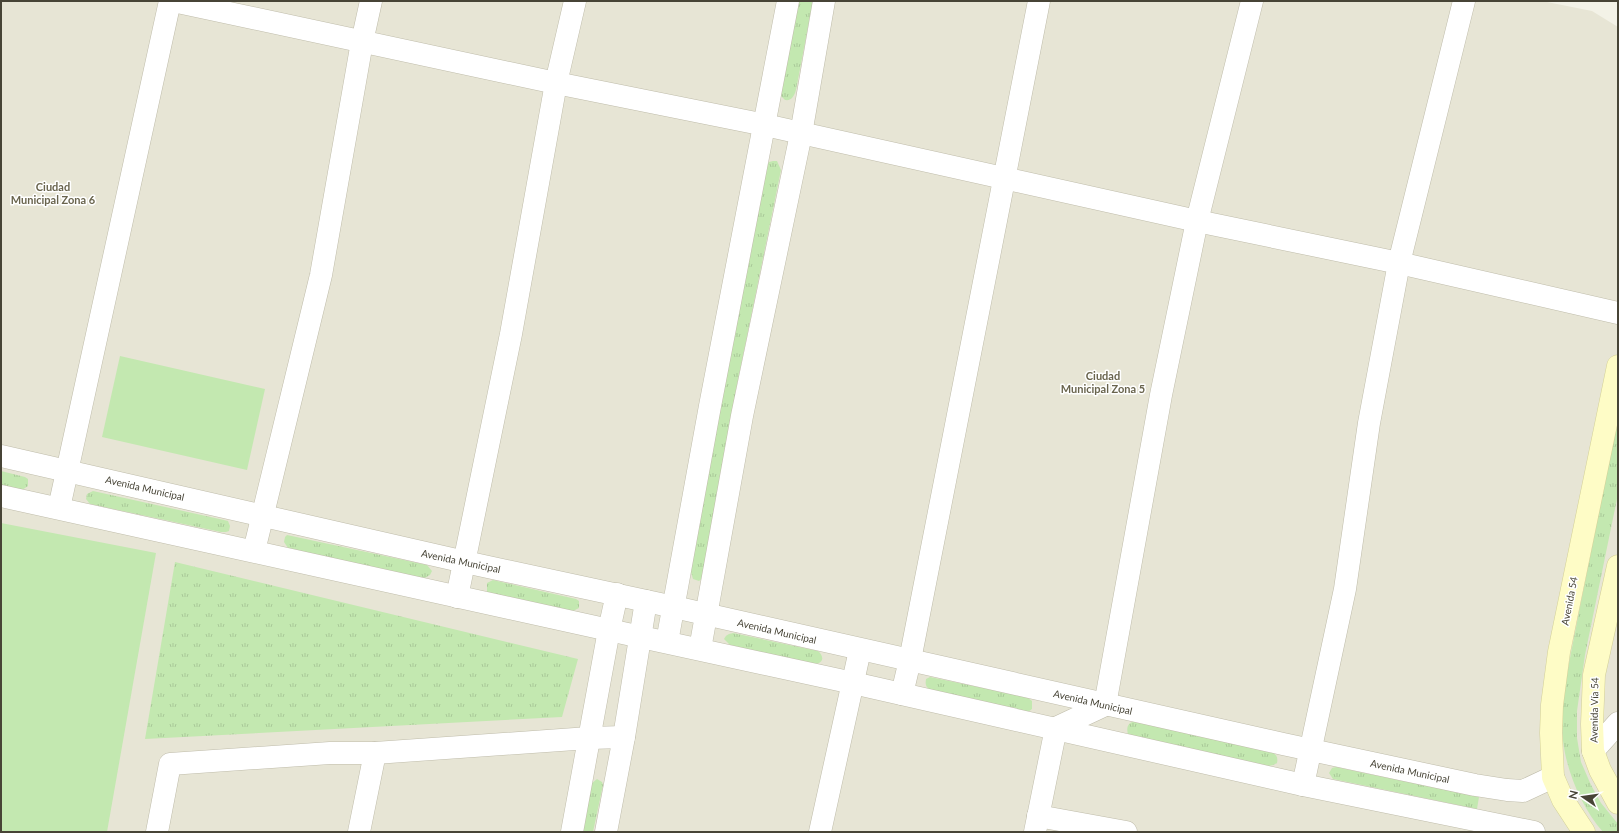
<svg xmlns="http://www.w3.org/2000/svg" width="1619" height="833" font-family="Lato,sans-serif">
<style>
.residential{fill:#e7e5d5}
.grass{fill:url(#grass-tufts)}
.pitch{fill:#c3e8b0}
.lines{fill:none;stroke-linecap:round;stroke-linejoin:round}
.minor-casing{stroke:#bfbcaa;stroke-width:23}
.tertiary-casing{stroke:#bfbcaa;stroke-width:23}
.secondary-casing{stroke:#d3d097;stroke-width:23}
.minor{stroke:#fff;stroke-width:22}
.tertiary{stroke:#fff;stroke-width:22}
.secondary{stroke:#fefcc6;stroke-width:22}
.labels{text-anchor:middle;dominant-baseline:central;stroke-width:3;stroke-linejoin:round;paint-order:stroke}
.street-label{font-size:10px;fill:#474436;stroke:#fff}
.neighbourhood-label{font-size:11px;font-weight:bold;fill:#69644d;stroke:#fff}
</style>
<defs>
<pattern id="grass-tufts" width="24" height="20" patternUnits="userSpaceOnUse"><rect width="24" height="20" fill="#c3e8b0"/><path d="M3 7l-1-3M5 7V3M7 7l1-3M15 17l-1-3M17 17v-4M19 17l1-3" fill="none" stroke="#a9c898"/></pattern>
</defs>
<rect width="100%" height="100%" fill="#f3f2e7"/>
<path class="residential" d="M1,1H1542L1592,11L1618,27V832H1Z"/>
<g class="grass">
<path d="M798,1H813L796,90C794,96 792,101 785,100L781,96V89Z"/>
<path d="M773,161H777L781,170L736,390L705,572L704,577L699,581L693,579L690,569L766,166L769,162Z"/>
<path d="M1618,421V494L1585,655L1577,711V738L1581,762L1591,785L1601,803L1618,824V832H1603C1582,808 1567,773 1563,741C1559,703 1572,650 1579,612C1592,548 1604,484 1618,421Z"/>
<path d="M1,471L25,477L28,479V486L22,490L1,485Z"/>
<path d="M93,491L224,520L228,521L230,526L229,531L226,532H221L90,504L86,499L87,494Z"/>
<path d="M287,535L427,565L432,571L430,575L423,579L288,548L284,542L285,537Z"/>
<path d="M175,562L578,659L562,717L145,739Z"/>
<path d="M493,580L576,599L579,601V608L573,611L487,592V583Z"/>
<path d="M733,633L818,651C825,657 823,664 814,664L730,645L724,639C726,635 728,634 733,633Z"/>
<path d="M930,677L1027,697L1032,701V709L1028,712L931,691C926,687 925,685 926,679Z"/>
<path d="M1136,721L1272,752C1277,755 1278,758 1277,763L1273,765L1269,766L1131,736L1128,734C1126,727 1128,722 1136,721Z"/>
<path d="M1336,767L1479,797L1477,809L1333,779L1329,773L1332,768Z"/>
<path d="M597,779L602,782L603,785L593,832H581L592,783Z"/>
</g>
<g class="pitch">
<path d="M120,356L265,389L247,470L102,437Z"/>
<path d="M1,523L156,553L107,832H1Z"/>
</g>
<g class="lines">
<defs>
<g id="minor">
<path d="M173,1L556,83L765,125L1197,221L1399,263L1618,313"/>
<path d="M59,508L170,1"/>
<path d="M254,551L321,275L362,42L371,1"/>
<path d="M457,597L511,334L556,83L575,1"/>
<path d="M667,642L710,406L788,1"/>
<path d="M700,649L742,416L801,134L824,1"/>
<path d="M902,694L910,660C954,441 995,221 1039,1"/>
<path d="M1593,751L1618,723"/>
<path d="M1303,785L1345,589L1369,423L1399,263L1464,1"/>
<path d="M1038,816L1126,832"/>
<path d="M157,832L170,764L330,753H375L589,738L624,737"/>
<path d="M359,832L375,753"/>
<path d="M572,832L609,630L617,594"/>
<path d="M606,832L624,737L646,601"/>
<path d="M820,832L860,650"/>
<path d="M1035,832L1056,728L1105,705L1161,395L1197,221L1252,1"/>
</g>
<g id="tertiary">
<path d="M1,456L465,562L674,607L1283,744L1475,785L1507,790L1523,791L1553,777"/>
<path d="M1,496L609,630L853,683L1303,785L1534,832"/>
</g>
<g id="secondary">
<path d="M1618,566L1594,675L1592,724L1593,751L1600,770L1618,803"/>
<path d="M1584,832L1563,800L1553,777L1551,733L1552,705L1559,652L1618,366"/>
</g>
</defs>
<use href="#minor" class="minor-casing"/>
<use href="#tertiary" class="tertiary-casing"/>
<use href="#secondary" class="secondary-casing"/>
<use href="#minor" class="minor"/>
<use href="#tertiary" class="tertiary"/>
<use href="#secondary" class="secondary"/>
</g>
<g class="labels">
<g class="street-label">
<text transform="translate(145 488) rotate(13)">Avenida Municipal</text>
<text transform="translate(461 561) rotate(12)">Avenida Municipal</text>
<text transform="translate(1569 601) rotate(-79)">Avenida 54</text>
<text transform="translate(777 631) rotate(13)">Avenida Municipal</text>
<text transform="translate(1093 702) rotate(13)">Avenida Municipal</text>
<text transform="translate(1594 710) rotate(-89)">Avenida Vía 54</text>
<text transform="translate(1410 771) rotate(12)">Avenida Municipal</text>
</g>
<g class="neighbourhood-label">
<text x="53" y="186">Ciudad<tspan x="53" dy="13">Municipal Zona 6</tspan></text>
<text x="1103" y="375">Ciudad<tspan x="1103" dy="13">Municipal Zona 5</tspan></text>
</g>
</g>
<rect width="1619" height="833" fill="none" stroke="#474436" stroke-width="4"/>
<g transform="translate(1583 797) rotate(283)" stroke="#ffffff" stroke-width="3" paint-order="stroke">
<path d="M0-3L7 15L0 10L-7 15Z" fill="#474436"/>
<text y="-6" font-size="11" font-weight="bold" text-anchor="middle" fill="#474436">N</text>
</g>
</svg>
